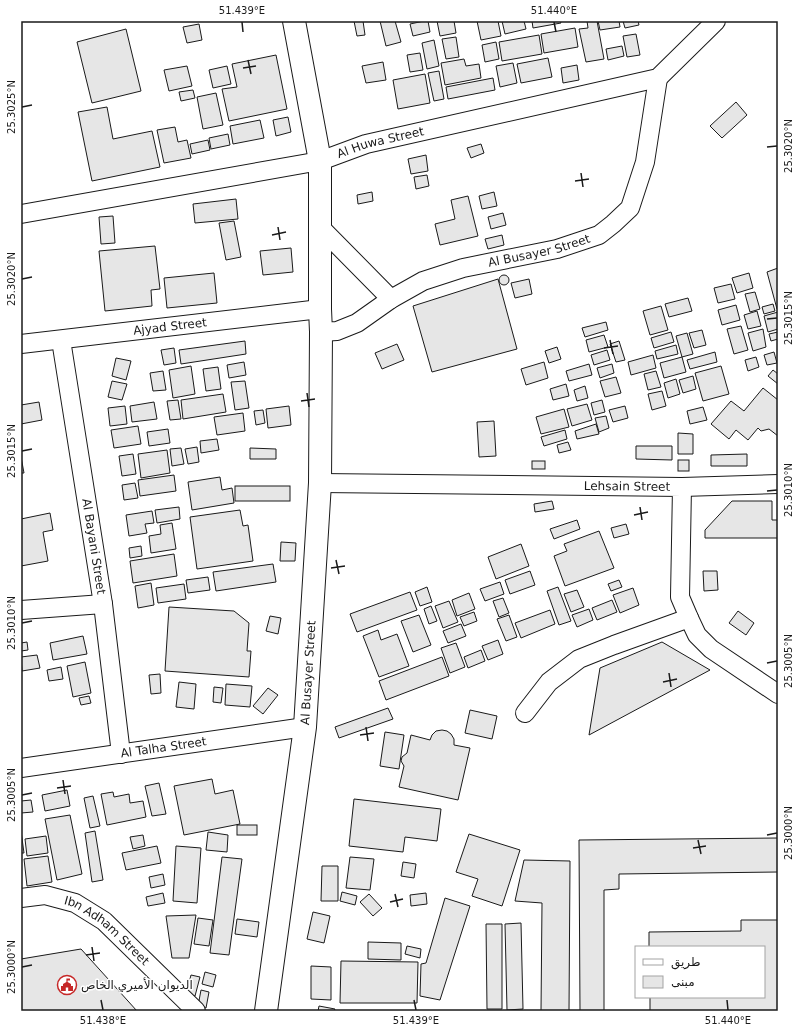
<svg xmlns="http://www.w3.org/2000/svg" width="799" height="1032" font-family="'DejaVu Sans','Noto Sans Arabic',sans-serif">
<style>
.building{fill:#e6e6e6;stroke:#1a1a1a}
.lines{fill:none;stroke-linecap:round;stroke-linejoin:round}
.minor-casing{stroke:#1a1a1a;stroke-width:20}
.tertiary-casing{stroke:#1a1a1a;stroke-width:24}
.minor{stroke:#fff;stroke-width:18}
.tertiary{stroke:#fff;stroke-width:22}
.ticks{fill:none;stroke:#1a1a1a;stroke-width:1.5}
.labels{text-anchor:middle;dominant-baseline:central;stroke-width:3;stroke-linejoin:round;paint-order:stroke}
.street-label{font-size:12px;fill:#1a1a1a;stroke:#fff}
.poi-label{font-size:12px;fill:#1a1a1a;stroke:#fff;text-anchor:start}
.neatline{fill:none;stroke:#1a1a1a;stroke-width:1.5}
.ticks-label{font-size:10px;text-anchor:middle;fill:#1a1a1a}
</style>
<rect width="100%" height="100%" fill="#fff"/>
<g class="building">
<path d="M354,21H363L365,35L357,36Z"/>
<path d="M380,21H395L401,42L386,46Z"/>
<path d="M424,21H428L430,32L413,36L410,24Z"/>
<path d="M437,21H454L456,33L440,36Z"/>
<path d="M477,21H498L501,36L481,40Z"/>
<path d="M502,21H524L526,29L505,34Z"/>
<path d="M532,21H560L561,23L533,28Z"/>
<path d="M587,21H597L604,59L586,62L579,29L588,28Z"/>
<path d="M598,21H619L620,27L600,30Z"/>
<path d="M623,21H638L639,25L625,28Z"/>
<path d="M199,24L202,40L187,43L183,27Z"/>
<path d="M575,28L578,47L544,53L541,34Z"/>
<path d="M126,29L141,91L92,103L77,42Z"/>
<path d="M636,34L640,55L627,57L623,36Z"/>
<path d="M539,35L542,54L502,61L499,42Z"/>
<path d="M456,37L459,57L446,59L442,39Z"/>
<path d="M434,40L439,66L427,69L422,43Z"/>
<path d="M496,42L499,59L485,62L482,45Z"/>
<path d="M622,46L624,56L608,60L606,49Z"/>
<path d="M420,53L423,70L410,72L407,55Z"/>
<path d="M276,55L287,109L229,121L222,89L237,87L232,64Z"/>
<path d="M548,58L552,77L521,83L517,64Z"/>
<path d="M464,59L466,66L479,64L481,78L445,85L441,63Z"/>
<path d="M383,62L386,80L366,83L362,66Z"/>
<path d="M513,63L517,83L500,87L496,66Z"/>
<path d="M577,65L579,80L563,83L561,68Z"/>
<path d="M187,66L192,86L169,91L164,70Z"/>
<path d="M227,66L231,84L213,88L209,70Z"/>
<path d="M439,71L444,99L434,101L428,73Z"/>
<path d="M425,74L430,103L398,109L393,80Z"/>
<path d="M493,78L495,90L448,99L446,87Z"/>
<path d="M193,90L195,98L181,101L179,92Z"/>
<path d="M216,93L223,125L203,129L197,97Z"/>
<path d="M736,102L747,115L722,138L710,126Z"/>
<path d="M107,107L113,139L152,131L160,167L92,181L78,112Z"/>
<path d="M288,117L291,132L276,136L273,120Z"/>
<path d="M260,120L264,138L233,144L230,126Z"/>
<path d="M175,127L178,142L187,140L191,158L164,163L157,130Z"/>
<path d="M228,134L230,145L211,149L209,138Z"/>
<path d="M208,140L210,150L192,154L190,144Z"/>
<path d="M481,144L484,153L471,158L467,148Z"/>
<path d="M426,155L428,171L411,174L408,159Z"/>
<path d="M427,175L429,186L416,189L414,177Z"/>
<path d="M372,192L373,201L358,204L357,195Z"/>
<path d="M494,192L497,206L482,209L479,196Z"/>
<path d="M468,196L478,236L440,245L435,224L455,219L451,200Z"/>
<path d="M236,199L238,219L195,223L193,204Z"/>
<path d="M503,213L506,225L491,229L488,217Z"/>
<path d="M113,216L115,243L101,244L99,217Z"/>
<path d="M234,221L241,257L226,260L219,223Z"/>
<path d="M502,235L504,245L488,249L485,239Z"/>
<path d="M155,246L160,289L151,290L152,306L105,311L99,251Z"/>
<path d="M291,248L293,272L263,275L260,251Z"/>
<path d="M778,268V308L777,309L767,272Z"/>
<path d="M214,273L217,303L167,308L164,278Z"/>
<path d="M749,273L753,288L737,293L732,278Z"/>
<circle cx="504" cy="280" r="5"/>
<path d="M498,279L517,349L432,372L413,306Z"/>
<path d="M529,279L532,294L515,298L511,283Z"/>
<path d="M731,284L735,299L718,303L714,288Z"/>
<path d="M755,292L760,309L750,312L745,294Z"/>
<path d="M688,298L692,311L669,317L665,304Z"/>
<path d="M773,304L775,311L764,314L762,307Z"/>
<path d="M736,305L740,320L722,325L718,310Z"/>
<path d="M661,306L668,330L650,335L643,311Z"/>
<path d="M757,311L761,326L748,329L744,315Z"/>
<path d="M778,312V329L768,332L764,316Z"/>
<path d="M606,322L608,330L585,337L582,328Z"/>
<path d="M741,326L748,350L734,354L727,329Z"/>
<path d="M763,329L766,347L753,351L748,333Z"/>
<path d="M702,330L706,345L694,348L689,333Z"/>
<path d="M671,332L674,342L654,348L651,338Z"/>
<path d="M778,332V339L771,341L769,334Z"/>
<path d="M687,333L693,354L682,357L676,336Z"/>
<path d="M604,335L608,347L589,352L586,340Z"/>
<path d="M245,341L246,354L181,364L179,350Z"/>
<path d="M619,341L625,360L616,362L610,344Z"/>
<path d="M397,344L404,360L382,369L375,353Z"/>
<path d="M676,345L678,354L657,359L655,351Z"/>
<path d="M557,347L561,359L549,363L545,351Z"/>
<path d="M174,348L176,363L164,365L161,350Z"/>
<path d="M607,350L610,360L594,365L591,355Z"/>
<path d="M715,352L717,362L690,369L687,360Z"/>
<path d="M774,352L777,363L767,365L764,355Z"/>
<path d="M653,355L656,368L631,375L628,362Z"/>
<path d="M682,357L686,372L664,378L660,363Z"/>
<path d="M756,357L759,367L748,371L745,360Z"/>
<path d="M116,358L131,361L126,380L112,376Z"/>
<path d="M244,362L246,375L229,378L227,365Z"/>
<path d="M544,362L548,378L526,385L521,369Z"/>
<path d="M589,364L592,375L569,381L566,371Z"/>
<path d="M612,364L614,373L600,378L597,368Z"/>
<path d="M191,366L195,394L173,398L169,370Z"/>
<path d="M721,366L729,394L703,401L695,373Z"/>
<path d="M218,367L221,389L206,391L203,369Z"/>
<path d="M773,370L778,374V384L768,376Z"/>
<path d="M163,371L166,390L153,391L150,373Z"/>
<path d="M656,371L661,387L648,390L644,374Z"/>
<path d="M693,376L696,389L683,393L679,380Z"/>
<path d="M616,377L621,393L605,397L600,381Z"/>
<path d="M676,379L680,394L668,398L664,383Z"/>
<path d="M112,381L127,384L122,400L108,397Z"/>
<path d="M245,381L249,408L235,410L231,382Z"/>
<path d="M566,384L569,396L553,400L550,389Z"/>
<path d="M585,386L588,398L577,401L574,390Z"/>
<path d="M763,388L778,400V436L769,429L761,431L758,428L748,440L736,430L729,439L711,424L731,401L744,411Z"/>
<path d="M662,391L666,406L652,410L648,394Z"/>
<path d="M223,394L226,412L183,419L181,400Z"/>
<path d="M178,400L181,419L170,420L167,401Z"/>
<path d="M602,400L605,412L594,415L591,403Z"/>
<path d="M39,402L42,420L21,424V405Z"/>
<path d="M154,402L157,419L132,422L130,406Z"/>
<path d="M587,404L592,420L572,426L567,409Z"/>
<path d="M125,406L127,424L110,426L108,408Z"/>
<path d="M289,406L291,425L268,428L266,409Z"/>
<path d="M625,406L628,418L613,422L609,410Z"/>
<path d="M703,407L707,420L690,424L687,411Z"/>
<path d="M564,409L569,427L541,434L536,417Z"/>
<path d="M263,410L265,423L256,425L254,411Z"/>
<path d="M243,413L245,431L217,435L214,417Z"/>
<path d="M606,416L609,428L599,432L595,418Z"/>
<path d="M494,421L496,456L479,457L477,422Z"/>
<path d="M596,424L599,434L577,439L575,431Z"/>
<path d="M138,426L141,444L114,448L111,430Z"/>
<path d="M168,429L170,443L149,446L147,432Z"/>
<path d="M565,430L567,439L544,446L541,437Z"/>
<path d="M678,433L693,434V454H678Z"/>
<path d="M217,439L219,450L201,453L200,441Z"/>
<path d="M568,442L571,450L559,453L557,445Z"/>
<path d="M636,446H672V460L636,459Z"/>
<path d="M197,447L199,462L188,464L185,449Z"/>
<path d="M181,448L184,464L172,466L170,449Z"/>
<path d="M250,448L276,449V459H250Z"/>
<path d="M167,450L170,473L141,478L138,454Z"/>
<path d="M133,454L136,474L122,476L119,456Z"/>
<path d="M747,454V466H711V455Z"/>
<path d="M21,457L24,473H21Z"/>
<rect x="678" y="460" width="11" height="11"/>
<rect x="532" y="461" width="13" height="8"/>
<path d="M174,475L176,491L140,496L138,480Z"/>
<path d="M220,477L222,490L232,488L234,503L192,510L188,482Z"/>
<path d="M135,483L138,498L124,500L122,485Z"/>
<rect x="235" y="486" width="55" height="15"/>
<path d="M552,501L554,509L535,512L534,504Z"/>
<path d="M732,501H772V520H778V538H705V530Z"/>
<path d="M179,507L180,519L157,523L155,510Z"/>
<path d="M240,510L243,526L248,525L253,561L197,569L190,517Z"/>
<path d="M152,511L154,523L145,524L147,533L129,536L126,515Z"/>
<path d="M50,513L53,530L43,532L48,561L21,566V519Z"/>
<path d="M577,520L580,529L554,539L550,529Z"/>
<path d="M172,523L176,549L151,553L149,536L161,534L160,525Z"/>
<path d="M626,524L629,534L614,538L611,528Z"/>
<path d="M599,531L614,568L565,586L554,556L567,551L564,544Z"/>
<path d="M281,542L296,543L295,561H280Z"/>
<path d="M521,544L529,566L496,579L488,557Z"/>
<path d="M141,546L142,556L130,558L129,548Z"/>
<path d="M174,554L177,576L133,583L130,561Z"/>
<path d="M273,564L276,582L216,591L213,572Z"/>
<path d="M530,571L535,585L510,594L505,580Z"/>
<path d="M703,571H717L718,590L704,591Z"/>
<path d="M208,577L210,590L188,593L186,580Z"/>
<path d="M619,580L622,587L611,591L608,584Z"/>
<path d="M500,582L504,594L485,601L480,589Z"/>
<path d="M151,583L154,605L138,608L135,586Z"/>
<path d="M184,584L186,599L158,603L156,588Z"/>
<path d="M427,587L432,602L420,606L415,592Z"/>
<path d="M558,587L571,621L559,625L547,591Z"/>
<path d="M633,588L639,605L620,613L613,595Z"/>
<path d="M577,590L584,607L571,612L564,594Z"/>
<path d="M410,592L417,610L357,632L350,614Z"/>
<path d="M469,593L475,609L457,616L452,600Z"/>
<path d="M503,598L509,613L499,617L493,601Z"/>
<path d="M612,600L617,612L597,620L592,608Z"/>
<path d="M449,601L458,622L443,628L435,606Z"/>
<path d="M431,606L437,621L429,624L424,609Z"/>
<path d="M169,607L234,611L249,623L247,651H251L249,677L165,671Z"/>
<path d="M589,609L593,620L577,627L572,615Z"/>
<path d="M550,610L555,624L521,638L515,623Z"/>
<path d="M738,611L754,623L746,635L729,623Z"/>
<path d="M474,612L477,621L464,626L460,617Z"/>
<path d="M419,615L431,645L413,652L401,621Z"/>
<path d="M509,615L517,637L506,641L497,619Z"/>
<path d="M270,616L281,618L278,634L266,631Z"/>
<path d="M461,624L466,636L448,643L443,631Z"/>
<path d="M378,630L381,640L397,634L409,666L379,677L363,636Z"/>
<path d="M83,636L87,654L53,660L50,643Z"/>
<path d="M498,640L503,654L488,660L482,646Z"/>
<path d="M27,642L28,650L21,651V643Z"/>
<path d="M662,642L710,670L589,735L600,668Z"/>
<path d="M456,643L465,667L450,673L441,648Z"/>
<path d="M481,650L485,661L468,668L464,657Z"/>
<path d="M37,655L40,668L22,671L21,657Z"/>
<path d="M442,657L449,676L386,700L379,681Z"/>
<path d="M85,662L91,693L73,697L67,666Z"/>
<path d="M61,667L63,679L49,681L47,670Z"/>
<path d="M160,674L161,693L151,694L149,675Z"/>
<path d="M179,682L196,684L194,709L176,707Z"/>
<path d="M226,684L252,686L250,707L225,705Z"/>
<path d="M214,687L223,688L221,703L213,702Z"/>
<path d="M268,688L278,695L263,714L253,706Z"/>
<path d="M89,696L91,703L81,705L79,698Z"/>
<path d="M388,708L393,719L339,738L335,727Z"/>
<path d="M470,710L497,716L492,739L465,733Z"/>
<path d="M442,730L447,731L451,734L454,739V745L470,748L458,800L399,787L404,766L401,761L402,757L407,753L411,735L430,740L432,735L436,731Z"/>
<path d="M385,732L404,735L399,769L380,766Z"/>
<path d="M212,779L215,794L233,790L240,824L184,835L174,786Z"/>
<path d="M159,783L166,814L152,816L145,786Z"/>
<path d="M67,790L70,806L45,811L42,795Z"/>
<path d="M113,792L114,797L129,794L130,803L143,801L146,817L107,825L101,794Z"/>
<path d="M93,796L100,826L90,828L84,798Z"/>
<path d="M354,799L441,809L437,841L405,837L403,852L349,846Z"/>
<path d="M31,800L33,812L21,813V801Z"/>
<path d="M70,815L82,874L57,880L45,819Z"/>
<rect x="237" y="825" width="20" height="10"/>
<path d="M21,831L24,853H21Z"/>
<path d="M95,831L103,880L92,882L85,833Z"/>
<path d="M208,832L228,835L227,852L206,850Z"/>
<path d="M469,834L520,850L502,906L472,896L478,879L456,872Z"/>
<path d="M143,835L145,846L133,849L130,837Z"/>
<path d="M46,836L48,853L27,856L25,839Z"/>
<path d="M778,838V872L619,874V889L604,890V1011H580L579,840Z"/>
<path d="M157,846L161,863L126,870L122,853Z"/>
<path d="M176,846L201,848L197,903L173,901Z"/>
<path d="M48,856L52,882L27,886L24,859Z"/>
<path d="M222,857L242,859L229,955L210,953Z"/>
<path d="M350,857L374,859L370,890L346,888Z"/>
<path d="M524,860L570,861L569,1011H541L542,903L515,901Z"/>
<path d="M403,862L416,864L414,878L401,876Z"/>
<path d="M322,866H338V901H321Z"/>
<path d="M163,874L165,885L151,888L149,877Z"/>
<path d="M342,892L357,896L355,905L340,901Z"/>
<path d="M163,893L165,903L148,906L146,897Z"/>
<path d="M426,893L427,904L411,906L410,895Z"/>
<path d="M369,894L382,908L373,916L360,902Z"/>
<path d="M445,898L470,906L440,1000L420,996L421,964L426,963Z"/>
<path d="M313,912L330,916L324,943L307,939Z"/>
<path d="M196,915L189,958H172L166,916Z"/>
<path d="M198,918L213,920L209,946L194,944Z"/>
<path d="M237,919L259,922L257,937L235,934Z"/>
<path d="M741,920H778V1011H650V997H764V947H649V932L741,931Z"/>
<path d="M521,923L523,1009L507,1010L505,924Z"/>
<path d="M486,924H502V1009H487Z"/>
<path d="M368,942L401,943V960L368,959Z"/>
<path d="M407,946L421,949L420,958L405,954Z"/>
<path d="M81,949L137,1011H21V959Z"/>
<path d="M341,961L418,962L417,1003H340Z"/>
<path d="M311,966L331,967V1000L311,999Z"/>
<path d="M205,972L216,975L213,987L202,984Z"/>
<path d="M191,975L200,977L195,996L186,994Z"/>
<path d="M201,990L209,992L206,1008L198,1006Z"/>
<path d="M319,1006L335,1009L334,1011H318Z"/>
</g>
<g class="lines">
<defs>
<g id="minor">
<path id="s1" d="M21,214L320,161L366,144L658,78L716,21"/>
<path d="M319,226L391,299"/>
<path id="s2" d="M321,332L337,331L357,323L391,299L423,281L463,268L557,249L599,235L613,224L630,208L645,162L658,78"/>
<path id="s3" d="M61,340L103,604L121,754"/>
<path id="s4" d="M21,344L320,309"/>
<path id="s5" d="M320,483L682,487L680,597L689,618L697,635L711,649L778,694"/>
<path d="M682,487L778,484"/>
<path d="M21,610L103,604"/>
<path d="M525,713L549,682L579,659L614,645L689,618"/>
<path id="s6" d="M21,768L305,727"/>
<path id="s7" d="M21,898L45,895L75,903L104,921L196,1011"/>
</g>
<g id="tertiary">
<path id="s8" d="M266,1011L305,727L320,483L321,332L320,309V161L294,21"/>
</g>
</defs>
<use href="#minor" class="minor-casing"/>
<use href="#tertiary" class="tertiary-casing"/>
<use href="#minor" class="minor"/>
<use href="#tertiary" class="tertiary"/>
</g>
<path class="ticks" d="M242,22L243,32M554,22L556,32M248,60L251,74M243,68L256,66M22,107L32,105M767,147L777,146M581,173L583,187M575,181L589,179M278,227L280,240M272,235L286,232M22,279L32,277M767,319L777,318M610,340L613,354M604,348L618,346M307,393L309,407M301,401L315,399M22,451L32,449M767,491L777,490M640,507L642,520M634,515L648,512M336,560L339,574M331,568L345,566M22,623L32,621M767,663L777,661M669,673L671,687M663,682L677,679M366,727L368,741M360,735L374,733M63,780L65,794M57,788L71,786M22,795L32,793M767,835L777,833M698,840L701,854M693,848L706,846M395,894L398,907M390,902L403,899M92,947L94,961M86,955L100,953M22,967L32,965M101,1000L103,1010M414,1000L416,1010M727,1000L728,1010"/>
<defs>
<symbol id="civic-ring" viewBox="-11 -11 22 22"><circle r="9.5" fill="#fff" stroke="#c62828" stroke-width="1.5"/><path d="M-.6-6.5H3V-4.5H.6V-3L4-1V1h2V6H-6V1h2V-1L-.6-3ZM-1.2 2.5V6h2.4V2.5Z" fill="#c62828"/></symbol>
</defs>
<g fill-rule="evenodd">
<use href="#civic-ring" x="56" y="974" width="22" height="22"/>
</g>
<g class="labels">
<g class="street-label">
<text stroke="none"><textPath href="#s1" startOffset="367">Al Huwa Street</textPath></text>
<text stroke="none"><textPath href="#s2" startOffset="236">Al Busayer Street</textPath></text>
<text stroke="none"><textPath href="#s4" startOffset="150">Ajyad Street</textPath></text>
<text stroke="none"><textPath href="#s5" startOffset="307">Lehsain Street</textPath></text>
<text stroke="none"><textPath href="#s3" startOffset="209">Al Bayani Street</textPath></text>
<text stroke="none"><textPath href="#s8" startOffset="341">Al Busayer Street</textPath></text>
<text stroke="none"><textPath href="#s6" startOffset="144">Al Talha Street</textPath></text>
<text stroke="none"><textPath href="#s7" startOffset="97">Ibn Adham Street</textPath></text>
</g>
<g class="poi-label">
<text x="81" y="985">الديوان الأميري الخاص</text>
</g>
</g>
<rect width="799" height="1032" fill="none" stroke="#ffffff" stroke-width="44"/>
<rect x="635" y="946" width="130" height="52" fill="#ffffff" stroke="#a3a3a3"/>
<rect x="643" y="959" width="20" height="6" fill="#ffffff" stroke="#a3a3a3"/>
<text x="671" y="966" font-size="12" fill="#1a1a1a">طريق</text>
<rect x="643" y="976" width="20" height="12" fill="#e6e6e6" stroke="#a3a3a3"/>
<text x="671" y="986" font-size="12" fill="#1a1a1a">مبنى</text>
<rect x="22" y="22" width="755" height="988" class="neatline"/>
<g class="ticks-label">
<text x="242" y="14">51.439°E</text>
<text x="554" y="14">51.440°E</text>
<text transform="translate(11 107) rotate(-90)" y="4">25.3025°N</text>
<text transform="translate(788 146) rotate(-90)" y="4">25.3020°N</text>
<text transform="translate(11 279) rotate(-90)" y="4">25.3020°N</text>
<text transform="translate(788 318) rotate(-90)" y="4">25.3015°N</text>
<text transform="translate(11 451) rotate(-90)" y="4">25.3015°N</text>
<text transform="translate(788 490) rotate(-90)" y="4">25.3010°N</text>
<text transform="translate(11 623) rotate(-90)" y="4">25.3010°N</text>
<text transform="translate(788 661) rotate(-90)" y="4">25.3005°N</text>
<text transform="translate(11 795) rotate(-90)" y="4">25.3005°N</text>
<text transform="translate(788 833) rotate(-90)" y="4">25.3000°N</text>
<text transform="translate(11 967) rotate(-90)" y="4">25.3000°N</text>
<text x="103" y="1024">51.438°E</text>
<text x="416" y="1024">51.439°E</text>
<text x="728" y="1024">51.440°E</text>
</g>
</svg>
